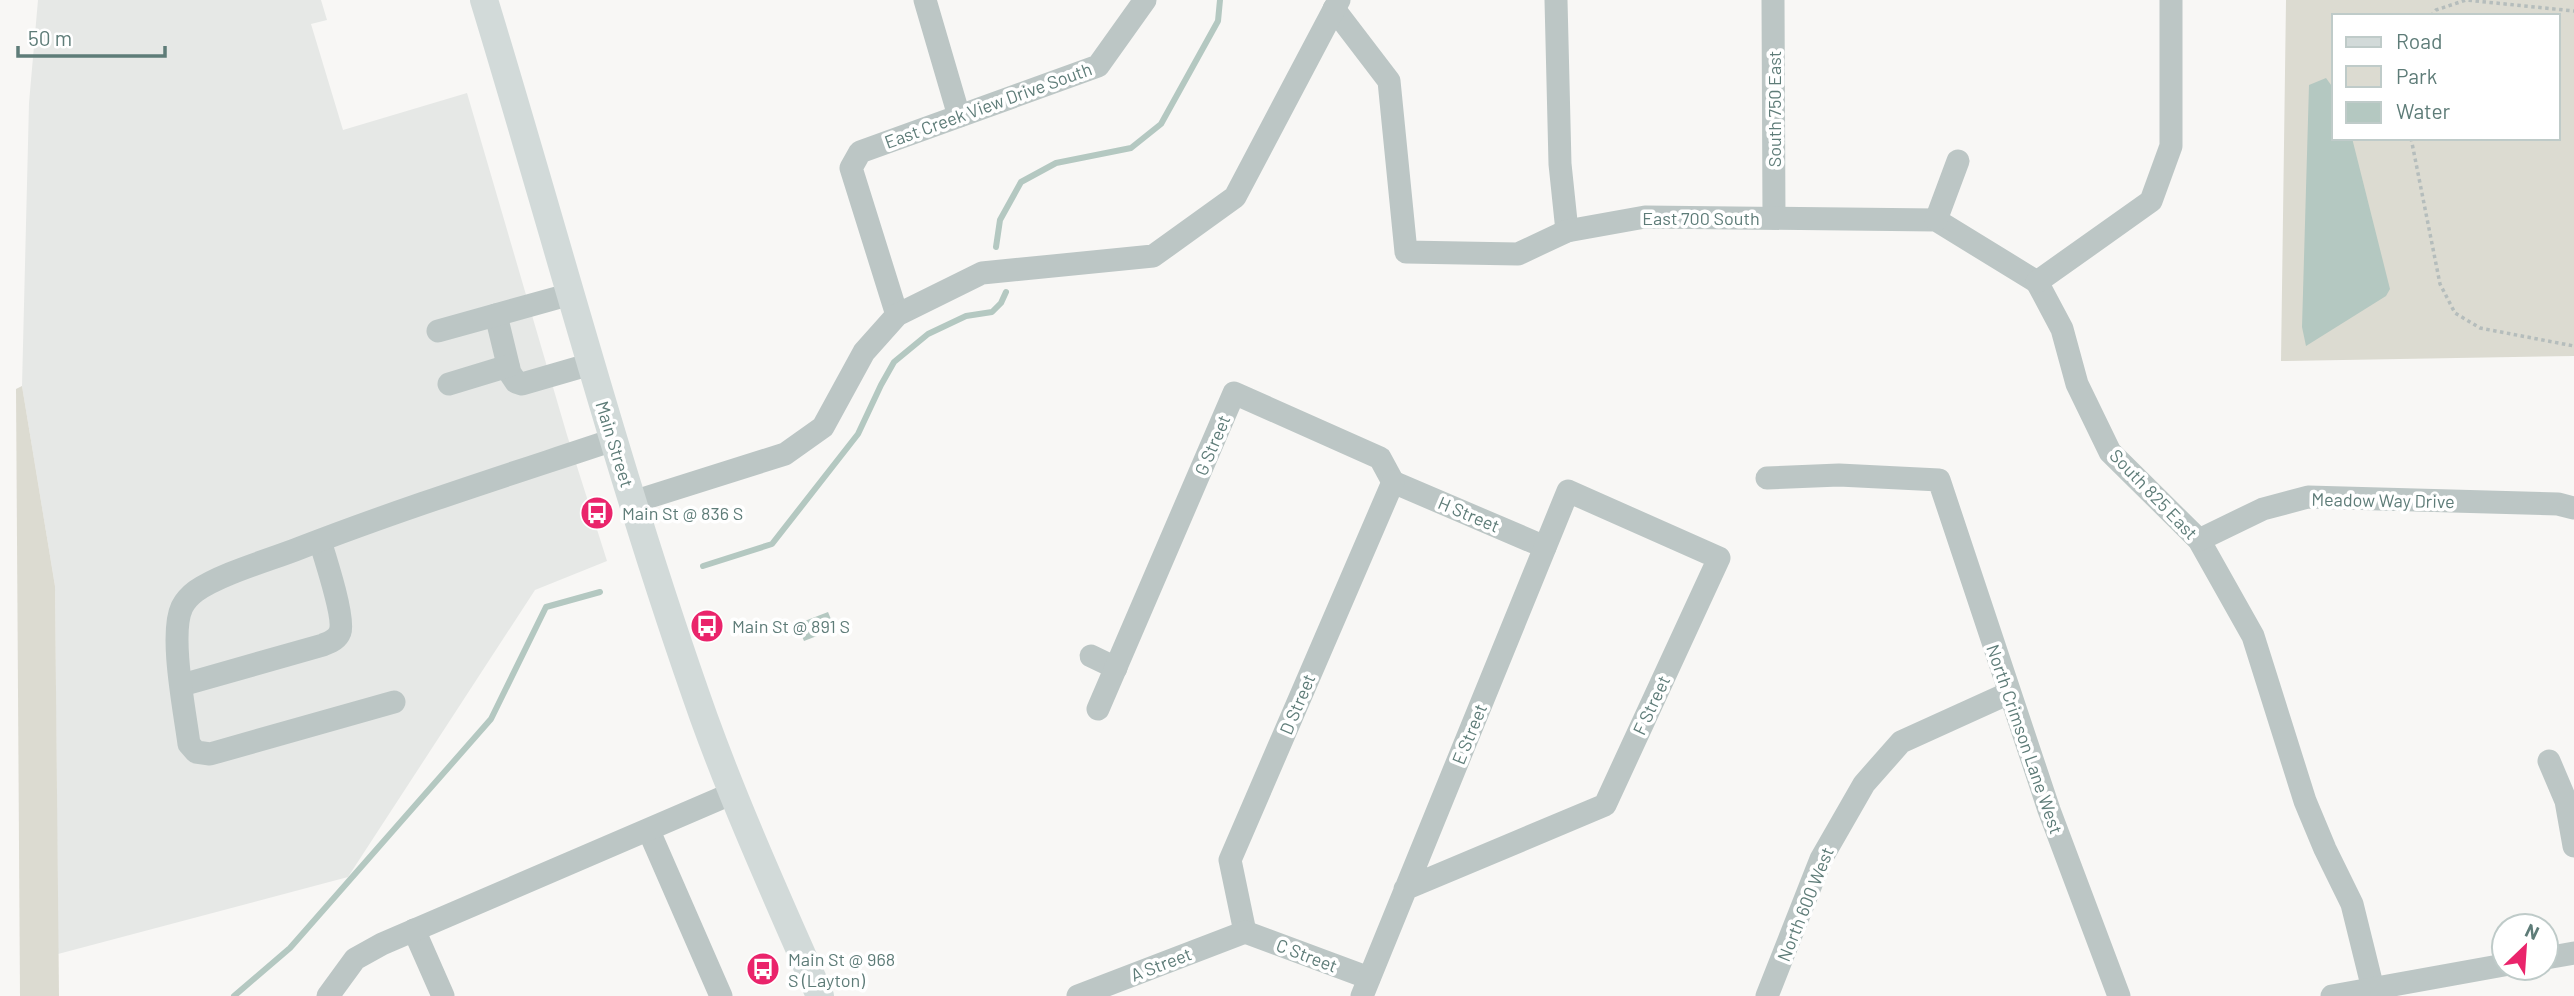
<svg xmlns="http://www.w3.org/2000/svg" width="2574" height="996" font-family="Barlow,sans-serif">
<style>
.built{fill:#e6e8e6}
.green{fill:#dcdbd1;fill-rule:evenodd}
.water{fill:#b4c8c1}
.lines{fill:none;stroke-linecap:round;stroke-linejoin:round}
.stream{stroke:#b4c8c1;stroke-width:6}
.path{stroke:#b5bdbc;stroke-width:3.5;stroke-dasharray:3.5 3.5;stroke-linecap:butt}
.minor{stroke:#bcc6c5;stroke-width:23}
.major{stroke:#d2dad9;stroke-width:28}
.labels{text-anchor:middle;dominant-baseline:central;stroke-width:7;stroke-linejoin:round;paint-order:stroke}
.street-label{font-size:18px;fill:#5e7c78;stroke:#fff}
.poi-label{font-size:18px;fill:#5e7c78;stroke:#fff;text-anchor:start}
</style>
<rect width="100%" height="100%" fill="#f8f7f5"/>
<path class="built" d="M38,0H321L327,20L311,24L343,130L467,93L567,435L607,561L535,590L348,877L58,954L55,586L22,386L29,103Z"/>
<g class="green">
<path d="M2286,0H2574V356L2281,361ZM2334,16H2558V138H2334Z"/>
<path d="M22,386L55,586L59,996H20L16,389Z"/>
</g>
<g class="water">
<path d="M2326,78L2334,89V138H2352L2390,289L2386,296L2306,346L2302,327L2309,85Z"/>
<path d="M828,612L835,629L804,641L797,624Z"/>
</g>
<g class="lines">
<g class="stream">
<path d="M996,247L1000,220L1021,182L1056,163L1131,148L1161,124L1218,21L1220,0"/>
<path d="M703,566L772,544L858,434L881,385L894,362L928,334L966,316L992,312L1001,303L1006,292"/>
<path d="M234,996L290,948L491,719L546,607L600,592"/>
</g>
<g class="path">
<path d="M2431,16L2436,10L2466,0L2574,11"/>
<path d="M2411,138L2440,284L2455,313L2480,328L2574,346"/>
</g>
<g class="minor">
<path d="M925,0L959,116"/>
<path d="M1556,0L1560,164L1567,231"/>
<path d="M1773,0L1774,218"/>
<path d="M1334,9L1389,81L1406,252L1518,254L1567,231L1645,217L1936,220L2037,282"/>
<path d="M1936,220L1958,161"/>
<path d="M2037,282L2062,329L2077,384L2110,452L2199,540L2253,636L2305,801L2325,849L2352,904L2373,989"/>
<path d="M2037,282L2151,201L2171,146V0"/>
<path d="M496,315L510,373L516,382L522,384L591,364"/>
<path d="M897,315L851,168L860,152L1098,66L1145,0"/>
<path d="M438,331L571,294"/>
<path d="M449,384L508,366"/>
<path d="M1767,478L1839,475L1939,480L2049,810L2119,996"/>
<path d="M1393,482L1545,547"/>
<path d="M633,502L785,454L823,427L864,352L897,315L982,273L1153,256L1235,197L1339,0"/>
<path d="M2199,540L2263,509L2308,497L2558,504L2574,508"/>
<path d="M1091,656L1116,668"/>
<path d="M182,685L323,645C330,642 337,640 340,632C345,619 325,557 320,541"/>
<path d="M394,702L210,754L196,752L189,744C185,712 169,634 182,607C185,601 192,594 196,591C222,573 270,560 300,548C403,508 508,475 613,440"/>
<path d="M1098,709L1234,393L1380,458L1393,482"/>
<path d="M2549,761L2566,801L2574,846"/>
<path d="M649,831L721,996"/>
<path d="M414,930L443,996"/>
<path d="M1245,932L1230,860L1393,482"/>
<path d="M1245,932L1369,978"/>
<path d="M2546,958L2574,953"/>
<path d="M328,996L355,959L382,944L733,793"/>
<path d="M1078,996L1245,932"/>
<path d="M1362,996L1568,491L1719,558L1605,805L1405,889"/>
<path d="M1767,996L1821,859L1864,784L1901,742L2009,693"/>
<path d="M2332,996L2504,965"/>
</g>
<path class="major" d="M484,0C557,239 620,482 704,718C738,812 780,904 820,996"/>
</g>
<defs>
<symbol id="bus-disc" viewBox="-11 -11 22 22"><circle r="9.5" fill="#ea246b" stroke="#fff"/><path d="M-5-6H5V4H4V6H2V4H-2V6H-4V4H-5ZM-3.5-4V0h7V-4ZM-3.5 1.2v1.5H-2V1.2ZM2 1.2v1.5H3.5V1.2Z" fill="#fff"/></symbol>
</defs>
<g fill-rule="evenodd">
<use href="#bus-disc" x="578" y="494" width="38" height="38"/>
<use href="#bus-disc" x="688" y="607" width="38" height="38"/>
<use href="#bus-disc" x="744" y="950" width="38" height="38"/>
</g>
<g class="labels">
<g class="street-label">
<text transform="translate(988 105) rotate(-20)">East Creek View Drive South</text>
<text transform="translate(1774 109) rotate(-90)">South 750 East</text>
<text x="1701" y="218">East 700 South</text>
<text transform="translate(615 444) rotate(73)">Main Street</text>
<text transform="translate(1212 445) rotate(-67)">G Street</text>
<text transform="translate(2154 494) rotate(46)">South 825 East</text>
<text transform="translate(2383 500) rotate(1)">Meadow Way Drive</text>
<text transform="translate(1469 514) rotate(23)">H Street</text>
<text transform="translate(1297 704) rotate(-67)">D Street</text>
<text transform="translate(1651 705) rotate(-65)">F Street</text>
<text transform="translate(1469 734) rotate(-68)">E Street</text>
<text transform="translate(2025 739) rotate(71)">North Crimson Lane West</text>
<text transform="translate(1805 904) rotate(-68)">North 600 West</text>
<text transform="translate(1307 955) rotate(21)">C Street</text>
<text transform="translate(1161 964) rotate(-21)">A Street</text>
</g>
<g class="poi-label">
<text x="622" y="513">Main St @ 836 S</text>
<text x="732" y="626">Main St @ 891 S</text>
<text x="788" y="959">Main St @ 968<tspan x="788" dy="21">S (Layton)</tspan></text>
</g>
</g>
<rect x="2332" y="14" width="228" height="126" fill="#ffffff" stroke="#bfcbc9" stroke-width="2"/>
<rect x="2346" y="37" width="35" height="10" fill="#d2dad9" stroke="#bfcbc9" stroke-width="2"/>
<text x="2396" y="49" font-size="21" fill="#5e7c78">Road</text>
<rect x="2346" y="66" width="35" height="21" fill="#dcdbd1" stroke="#bfcbc9" stroke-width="2"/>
<text x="2396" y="84" font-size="21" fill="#5e7c78">Park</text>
<rect x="2346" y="102" width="35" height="21" fill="#b4c8c1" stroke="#bfcbc9" stroke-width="2"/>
<text x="2396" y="119" font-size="21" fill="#5e7c78">Water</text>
<g transform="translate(2525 947) rotate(25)"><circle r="33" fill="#ffffff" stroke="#bfcbc9" stroke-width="2"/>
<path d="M0-5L12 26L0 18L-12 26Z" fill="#ea246b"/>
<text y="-10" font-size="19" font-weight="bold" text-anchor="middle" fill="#5e7c78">N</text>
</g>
<path d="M18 46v10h147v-10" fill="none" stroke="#5e7c78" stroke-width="3.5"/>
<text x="28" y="46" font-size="21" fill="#5e7c78" stroke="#ffffff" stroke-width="5" paint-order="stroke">50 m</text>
</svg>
